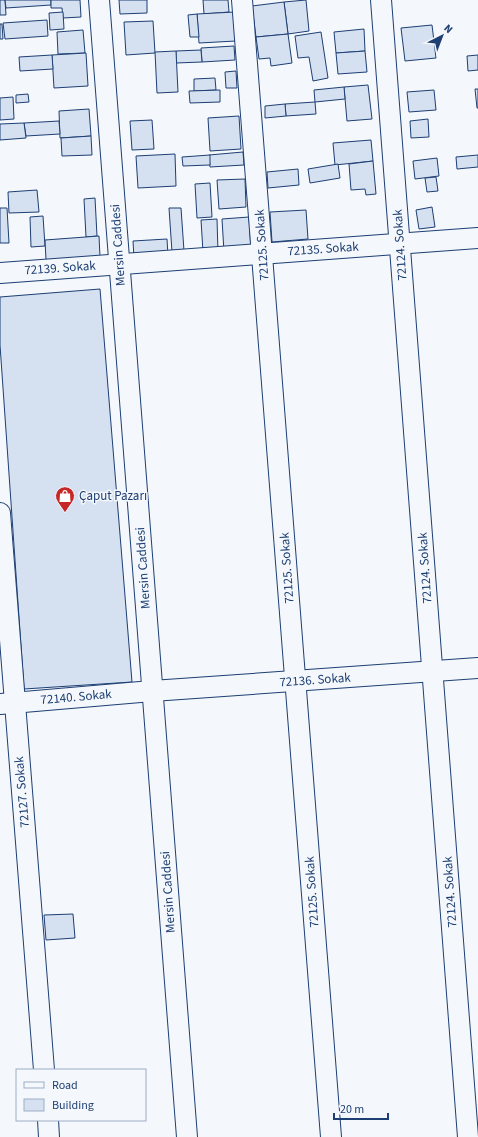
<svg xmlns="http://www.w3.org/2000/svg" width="478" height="1137" font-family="'Source Sans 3',sans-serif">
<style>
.building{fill:#d5e0f0;stroke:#1d3f73}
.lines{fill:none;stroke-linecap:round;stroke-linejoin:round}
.minor-casing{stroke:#1d3f73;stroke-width:22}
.minor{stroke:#f4f7fb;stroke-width:20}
.labels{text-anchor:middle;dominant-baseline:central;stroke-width:3;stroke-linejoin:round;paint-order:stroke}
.street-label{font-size:13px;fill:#1d3f73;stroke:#f4f7fb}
.poi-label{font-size:13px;fill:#1d3f73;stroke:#f4f7fb;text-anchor:start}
</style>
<rect width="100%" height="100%" fill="#f4f7fb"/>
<g class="building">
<path d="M0,0H5L6,15H0Z"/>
<path d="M5,0H51V5L6,8Z"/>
<path d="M51,0H80L81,17L63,18L62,8H51Z"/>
<path d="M119,0H147V13L120,14Z"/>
<path d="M203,0H228L229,12L204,14Z"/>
<path d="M306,0L309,31L288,34L284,2Z"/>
<path d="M284,2L288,34L256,37L252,6Z"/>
<path d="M63,12L64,29L50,30L49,13Z"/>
<path d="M235,12L236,41L199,43L197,14Z"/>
<path d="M197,14L199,37H190L188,15Z"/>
<path d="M47,20L48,36L5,39L3,23Z"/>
<path d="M153,21L155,53L126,55L124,22Z"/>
<path d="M0,24H2L3,39H0Z"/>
<path d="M432,25L436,58L405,61L401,28Z"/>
<path d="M364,29L365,51L336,53L334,32Z"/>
<path d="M83,30L85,53L58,54L57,32Z"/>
<path d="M321,32L328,78L313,81L309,57L298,58L295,36Z"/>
<path d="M288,34L292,63L271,66L270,58L259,59L256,37Z"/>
<path d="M234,46L235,60L202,62L201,48Z"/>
<path d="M201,50L202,62L176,63V51Z"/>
<path d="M176,51L178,92L157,93L155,52Z"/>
<path d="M365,51L367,72L338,74L336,53Z"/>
<path d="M86,53L88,86L54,88L52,55Z"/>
<path d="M52,55L53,69L20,71L19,57Z"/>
<path d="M478,55V70L468,71L467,56Z"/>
<path d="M236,71L237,88H226L225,72Z"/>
<path d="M215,78L216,90L194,91V79Z"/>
<path d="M368,85L372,119L347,121L344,87Z"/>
<path d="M344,87L345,99L315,102L314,90Z"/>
<path d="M475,89H478V108H477Z"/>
<path d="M220,90V102L190,103L189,91Z"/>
<path d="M434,90L436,110L409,112L407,92Z"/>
<path d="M28,94L29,102L16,103V95Z"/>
<path d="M13,97L14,119L0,120V98Z"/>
<path d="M315,102L316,114L286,116L285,104Z"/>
<path d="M285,104L286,116L265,118V106Z"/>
<path d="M89,109L91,136L60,138L59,111Z"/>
<path d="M239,116L241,149L210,151L208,118Z"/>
<path d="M428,119L429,137L411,138L410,121Z"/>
<path d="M152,120L154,149L132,150L130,121Z"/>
<path d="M59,121L60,134L26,136L24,123Z"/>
<path d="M24,123L26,138L0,140V124Z"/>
<path d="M91,136L92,155L62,156L61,138Z"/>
<path d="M371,140L373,161L335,165L333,143Z"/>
<path d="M243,152L244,165L210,167L209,155Z"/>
<path d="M175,154L176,186L138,188L136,156Z"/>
<path d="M210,155V165L183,166L182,157Z"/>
<path d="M478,155V167L457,169L456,157Z"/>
<path d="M437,158L439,176L415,179L413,161Z"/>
<path d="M373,161L376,194L366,195L365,189L351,190L349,164Z"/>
<path d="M338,164L340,178L310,183L308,169Z"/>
<path d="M298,169L299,185L268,188L267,172Z"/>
<path d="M436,177L438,191L427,192L425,178Z"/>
<path d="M245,179L246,207L219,209L217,180Z"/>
<path d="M210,183L212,217L197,218L195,184Z"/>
<path d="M37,190L39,212L9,213L8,192Z"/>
<path d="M95,198L97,236L86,237L84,199Z"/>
<path d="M432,207L435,227L419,229L416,210Z"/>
<path d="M0,208H7L9,243H0Z"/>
<path d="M169,208H181L184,251L172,252Z"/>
<path d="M306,210L308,239L272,242L270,212Z"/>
<path d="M43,216L45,246L31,247L30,217Z"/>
<path d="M249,217L251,251L224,252L222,219Z"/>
<path d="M217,219L218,252H203L201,220Z"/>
<path d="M99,236L100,257L46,260L45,240Z"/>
<path d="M167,239L168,256L134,258L133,241Z"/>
<path d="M100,289L132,682L24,689L0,345V297Z"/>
<path d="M73,914L75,938L46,940L44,915Z"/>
</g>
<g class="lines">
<defs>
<g id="minor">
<path d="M99,0L187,1137"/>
<path d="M242,0L331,1137"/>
<path d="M381,0L468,1137"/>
<path d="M0,273L478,238"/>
<path d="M0,513L44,1070"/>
<path d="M0,704L152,691L478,668"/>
<path d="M48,1120L49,1137"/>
</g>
</defs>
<use href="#minor" class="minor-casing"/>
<use href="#minor" class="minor"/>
</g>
<defs>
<symbol id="shop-pin" viewBox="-11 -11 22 30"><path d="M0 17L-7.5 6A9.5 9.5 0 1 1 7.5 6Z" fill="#c62828" stroke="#f4f7fb"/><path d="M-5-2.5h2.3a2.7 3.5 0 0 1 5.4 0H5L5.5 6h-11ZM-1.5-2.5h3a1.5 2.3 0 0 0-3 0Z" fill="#fff"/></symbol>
</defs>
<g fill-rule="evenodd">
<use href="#shop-pin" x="54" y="485" width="22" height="30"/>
</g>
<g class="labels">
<g class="street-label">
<text transform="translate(118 245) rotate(-94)">Mersin Caddesi</text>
<text transform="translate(262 245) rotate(-94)">72125. Sokak</text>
<text transform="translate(400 245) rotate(-94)">72124. Sokak</text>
<text transform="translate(323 249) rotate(-4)">72135. Sokak</text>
<text transform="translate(60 268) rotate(-4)">72139. Sokak</text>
<text transform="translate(143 568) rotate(-94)">Mersin Caddesi</text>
<text transform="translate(287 568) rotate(-94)">72125. Sokak</text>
<text transform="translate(425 568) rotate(-94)">72124. Sokak</text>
<text transform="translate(315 680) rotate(-4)">72136. Sokak</text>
<text transform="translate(76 697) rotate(-5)">72140. Sokak</text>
<text transform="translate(22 792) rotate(-95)">72127. Sokak</text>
<text transform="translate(168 892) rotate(-94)">Mersin Caddesi</text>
<text transform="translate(312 892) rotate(-94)">72125. Sokak</text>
<text transform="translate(450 892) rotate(-94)">72124. Sokak</text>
</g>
<g class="poi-label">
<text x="79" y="496">Çaput Pazarı</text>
</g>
</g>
<rect x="16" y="1069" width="130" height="52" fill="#f4f7fb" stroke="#9eadc5"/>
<rect x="24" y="1082" width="20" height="6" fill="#f4f7fb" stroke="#9eadc5"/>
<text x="52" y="1089" font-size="12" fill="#1d3f73">Road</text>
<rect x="24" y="1099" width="20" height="12" fill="#d5e0f0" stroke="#9eadc5"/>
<text x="52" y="1109" font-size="12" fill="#1d3f73">Building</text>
<g transform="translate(442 36) rotate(42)" stroke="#f4f7fb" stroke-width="3" paint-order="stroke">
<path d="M0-3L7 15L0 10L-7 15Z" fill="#1d3f73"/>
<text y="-6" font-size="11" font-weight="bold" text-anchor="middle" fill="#1d3f73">N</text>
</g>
<path d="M334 1113v6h54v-6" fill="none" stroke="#1d3f73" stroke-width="2"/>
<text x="340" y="1113" font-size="12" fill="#1d3f73" stroke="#f4f7fb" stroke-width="3" paint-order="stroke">20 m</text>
</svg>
